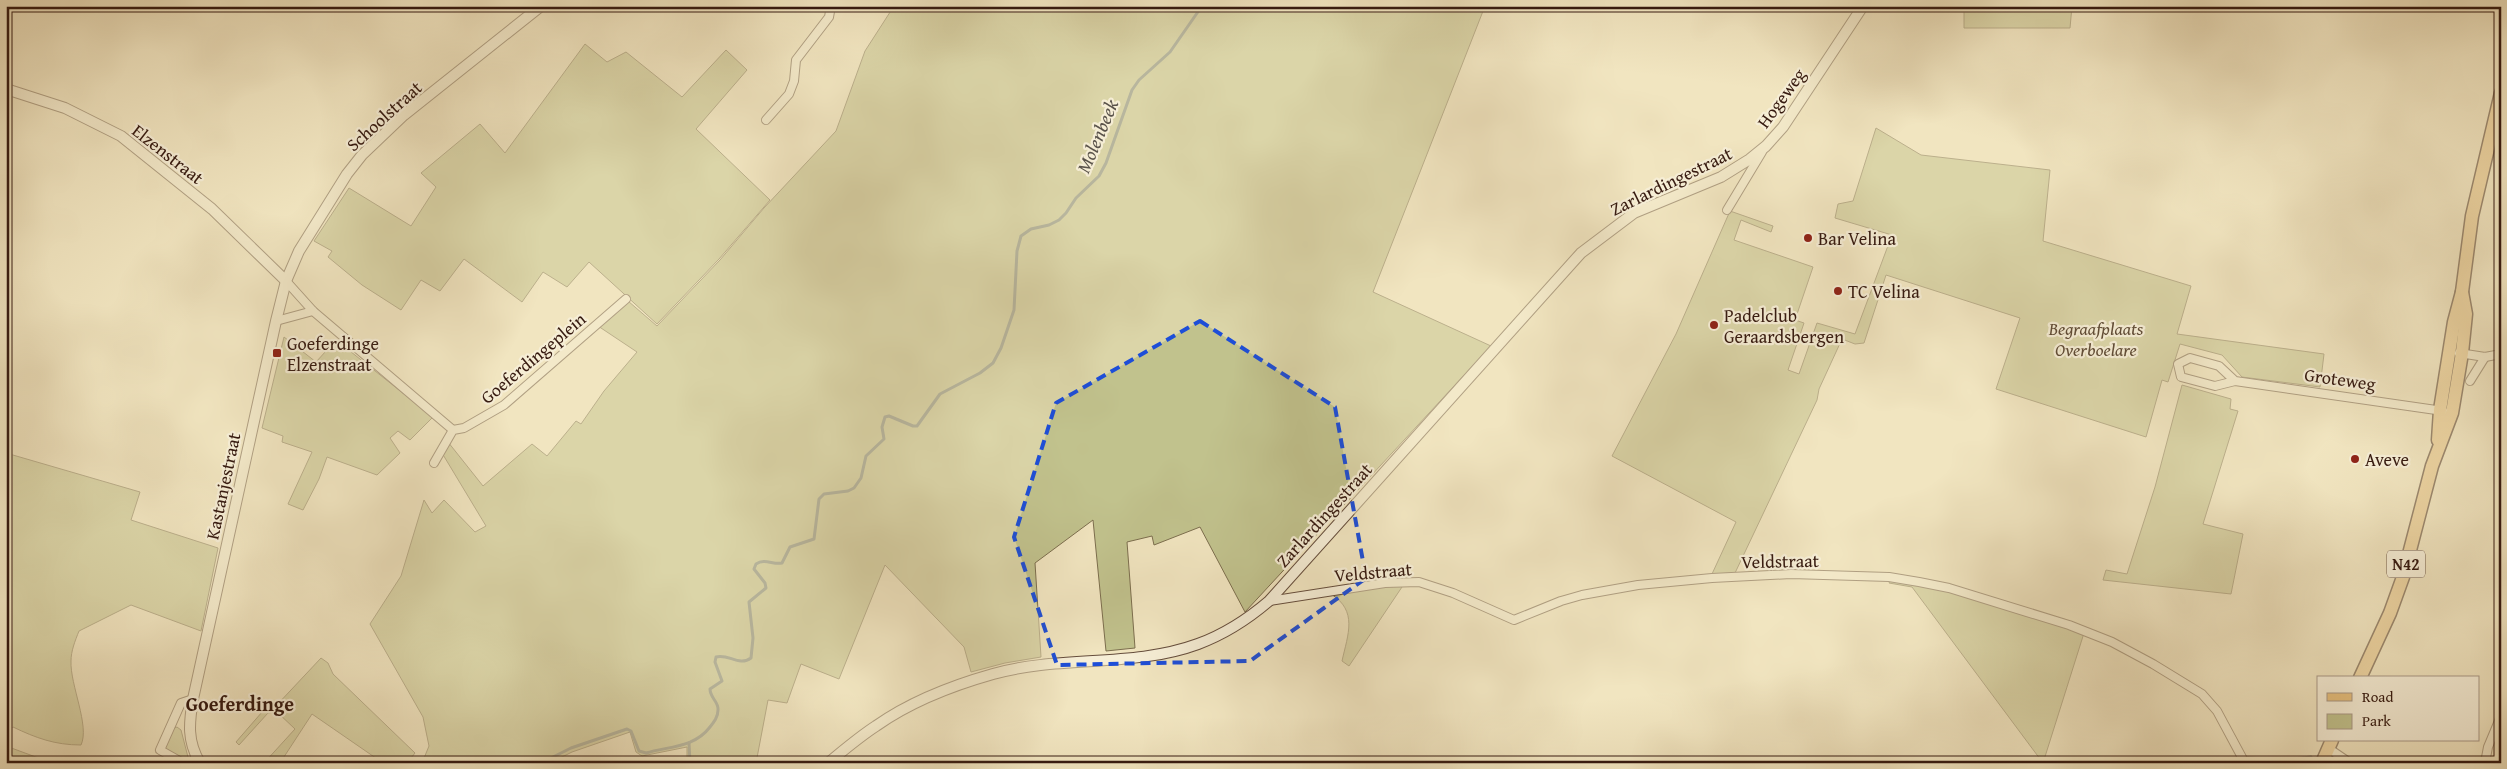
<svg xmlns="http://www.w3.org/2000/svg" width="2507" height="769" font-family="'Gentium Book Plus',serif">
<style>
.green{fill:#c1c28d;stroke:#7c6e4e}
.lines{fill:none;stroke-linecap:round;stroke-linejoin:round}
.stream{stroke:#737c75;stroke-width:3}
.minor-casing{stroke:#654d3c;stroke-width:10}
.tertiary-casing{stroke:#654d3c;stroke-width:12}
.primary-casing{stroke:#361a10;stroke-width:15}
.minor{stroke:#f6eed6;stroke-width:8}
.tertiary{stroke:#f6eed6;stroke-width:10}
.primary{stroke:#e8c280;stroke-width:12}
.marked{fill:none;stroke:#1d4ed8;stroke-width:4;stroke-dasharray:10 6;stroke-linejoin:round}
.poi-dot{fill:#8f2418;stroke:#f6eed6;stroke-width:2}
.labels{text-anchor:middle;dominant-baseline:central;stroke-width:4.5;stroke-linejoin:round;paint-order:stroke}
.shield{fill:#f6eed6;stroke:#705a4b;stroke-width:1}
.shield-label{font-size:16px;font-weight:bold;fill:#361a10}
.street-label{font-size:18px;fill:#361a10;stroke:#f6eed6}
.poi-label{font-size:18px;fill:#361a10;stroke:#f6eed6;text-anchor:start}
.park-label{font-size:18px;font-style:italic;fill:#604c36;stroke:#f6eed6}
.water-label{font-size:19px;font-style:italic;fill:#5a534b;stroke:#f6eed6}
.quarter-label{font-size:20px;font-weight:bold;fill:#361a10;stroke:#f6eed6}
</style>
<rect width="100%" height="100%" fill="#f1e5c0"/>
<filter id="stains"><feTurbulence type="fractalNoise" baseFrequency=".004" numOctaves="4"/><feColorMatrix values="0 0 0 0 .2 0 0 0 0 .09 0 0 0 0 .02 0 0 0 .5 -.17"/></filter>
<radialGradient id="worn" r=".72"><stop offset=".6" stop-color="#630" stop-opacity="0"/><stop offset="1" stop-color="#630" stop-opacity=".3"/></radialGradient>
<g class="green">
<path d="M894,6H1485L1373,292L1491,346L1245,612L1200,527L1154,545L1152,536L1127,542L1135,648L1106,651L1093,520L1035,563L1041,657L1005,663L971,672L964,647L885,565L839,679L801,664L787,703L768,700L756,763H687V747L642,756L636,752L630,732L572,752L550,763H422L429,746L423,717L370,624L401,576L424,500L432,513L444,500L475,532L486,526L442,453L448,442L483,486L532,444L547,456L576,421L581,424L604,391L637,352L598,326L628,301L657,326L720,260L764,208L836,131L865,51Z"/>
<path d="M1968,6H2072L2070,28H1964V9Z"/>
<path d="M585,44L607,62L626,52L682,97L726,50L747,70L696,129L770,200L719,259L657,324L589,262L567,287L543,272L522,302L464,259L440,291L421,280L401,310L362,285L328,257L332,251L314,241L349,188L411,226L436,187L421,173L480,124L505,153Z"/>
<path d="M1876,128L1921,155L2050,170L2043,241L2191,286L2177,334L2324,354L2320,387L2242,377L2222,355L2180,344L2168,382L2162,380L2146,437L1996,389L2020,318L1886,275L1864,343L1855,344L1842,339L1819,389L1817,400L1735,573L1712,574L1736,522L1612,456L1676,334L1730,211L1773,226L1771,232L1741,220L1734,240L1813,267L1795,320L1804,323L1788,370L1799,374L1817,323L1855,334L1892,235L1835,218L1838,204L1853,201Z"/>
<path d="M284,337L316,362L336,340L433,417L410,440L398,431L390,438L400,453L377,475L327,457L319,479L303,510L288,504L312,452L282,442L283,436L262,428Z"/>
<path d="M2182,385L2231,399L2230,409L2238,411L2203,524L2243,534L2231,594L2103,580L2106,570L2127,574L2155,487Z"/>
<path d="M6,453L140,492L131,520L218,548L201,631L131,605L79,631C75,641 71,651 71,661C70,685 90,726 81,745C55,745 36,738 13,727L6,734Z"/>
<path d="M1891,579L1954,591L2084,633L2043,763L1912,587L1889,583Z"/>
<path d="M1404,584L1349,666L1342,661C1348,634 1358,611 1331,594Z"/>
<path d="M321,658L328,663L333,674L415,753L407,763H383L312,714L280,763H264L295,729L277,712L268,713L239,745L236,742L269,704L275,707Z"/>
<path d="M177,727L181,730L189,761L167,751L164,747L174,728Z"/>
<path d="M6,746L52,763H6Z"/>
</g>
<g class="lines">
<g class="stream">
<path d="M689,743L690,763"/>
<path d="M2247,758L2285,760L2311,757"/>
<path d="M541,763L571,748L627,729L631,731L639,751L646,753C669,746 694,748 710,727C714,722 718,717 718,710C719,702 710,698 710,689L722,681L715,662L716,657C728,653 739,667 751,658L753,638L749,602L766,588L765,583L754,569L756,564C765,558 773,565 782,563L790,547L814,539L819,499L824,494L848,491L854,488L861,478L866,456L884,439L882,427L885,417L889,416L913,426H917L940,394L980,373L993,363L1001,348L1014,310L1017,251L1021,236L1031,229L1049,225L1059,220L1066,213L1076,198L1099,176L1106,163L1132,90L1139,80L1170,52L1202,6"/>
</g>
<defs>
<g id="minor">
<path d="M766,120L789,94L794,81L796,60L829,17L831,6"/>
<path d="M1727,210L1762,152"/>
<path d="M286,281L313,311L453,430"/>
<path d="M276,321L313,311"/>
<path d="M2459,353L2485,357L2501,354"/>
<path d="M2235,381L2215,386L2181,377L2178,364L2190,358L2219,366L2235,381L2443,411"/>
<path d="M2470,381L2485,357"/>
<path d="M434,463L453,430L464,428L504,405L626,299"/>
<path d="M1269,601L1385,583L1419,582L1453,593L1514,620L1561,601L1582,595L1638,585L1712,578L1791,574L1889,577L1919,582L1949,588L2069,625L2112,642L2153,664L2202,694L2217,711L2245,763"/>
<path d="M2328,748L2350,763"/>
<path d="M183,763L160,750L181,703L193,699"/>
<path d="M2485,763L2488,747L2501,716"/>
</g>
<g id="tertiary">
<path d="M6,89L65,108L121,136L212,209L286,281"/>
<path d="M200,763C187,741 189,723 193,699L276,321L286,281L299,251L347,174L362,155L404,115L541,6"/>
<path d="M828,763C844,750 859,737 876,726C910,702 954,685 993,674C1060,655 1133,668 1198,644C1225,634 1248,619 1269,601L1581,253L1634,213L1721,177L1750,159L1766,146L1783,127L1863,6"/>
</g>
<g id="primary">
<path d="M2438,440L2440,410L2454,322L2462,292L2472,216L2501,93"/>
<path d="M2360,678L2390,613L2403,577L2432,466L2452,413L2462,353L2466,314L2462,292"/>
<path d="M2322,763L2332,740"/>
</g>
</defs>
<use href="#minor" class="minor-casing"/>
<use href="#tertiary" class="tertiary-casing"/>
<use href="#primary" class="primary-casing"/>
<use href="#minor" class="minor"/>
<use href="#tertiary" class="tertiary"/>
<use href="#primary" class="primary"/>
</g>
<path d="M0 0H2507V769H0ZM1200,321L1335,407L1366,578L1250,661L1057,665L1014,537L1056,403Z" fill="#f1e5c0" fill-opacity=".55" fill-rule="evenodd"/>
<path class="marked" d="M1200,321L1335,407L1366,578L1250,661L1057,665L1014,537L1056,403Z"/>
<g class="poi-dot">
<circle cx="1808" cy="238" r="5"/>
<circle cx="1838" cy="291" r="5"/>
<circle cx="1714" cy="325" r="5"/>
<rect x="272" y="348" width="10" height="10" rx="2.5"/>
<circle cx="2355" cy="459" r="5"/>
</g>
<g class="labels">
<rect class="shield" x="2387" y="550.5" width="38" height="27" rx="4"/>
<g class="shield-label">
<text x="2406" y="564">N42</text>
</g>
<g class="street-label">
<text transform="translate(1781 98) rotate(-54)">Hogeweg</text>
<text transform="translate(384 116) rotate(-42)">Schoolstraat</text>
<text transform="translate(168 154) rotate(38)">Elzenstraat</text>
<text transform="translate(1671 181) rotate(-26)">Zarlardingestraat</text>
<text transform="translate(533 358) rotate(-40)">Goeferdingeplein</text>
<text transform="translate(2340 379) rotate(8)">Groteweg</text>
<text transform="translate(223 486) rotate(-78)">Kastanjestraat</text>
<text transform="translate(1324 515) rotate(-48)">Zarlardingestraat</text>
<text transform="translate(1780 561) rotate(-1)">Veldstraat</text>
<text transform="translate(1373 572) rotate(-5)">Veldstraat</text>
</g>
<g class="poi-label">
<text x="1818" y="238">Bar Velina</text>
<text x="1848" y="291">TC Velina</text>
<text x="1724" y="315">Padelclub<tspan x="1724" dy="21">Geraardsbergen</tspan></text>
<text x="287" y="343">Goeferdinge<tspan x="287" dy="21">Elzenstraat</tspan></text>
<text x="2365" y="459">Aveve</text>
</g>
<g class="park-label">
<text x="2096" y="328">Begraafplaats<tspan x="2096" dy="21">Overboelare</tspan></text>
</g>
<g class="water-label">
<text transform="translate(1097 136) rotate(-67)">Molenbeek</text>
</g>
<g class="quarter-label">
<text x="240" y="703">Goeferdinge</text>
</g>
</g>
<rect width="2507" height="769" fill="none" stroke="#f1e5c0" stroke-width="25"/>
<rect x="8" y="8" width="2492" height="754" fill="none" stroke="#361a10" stroke-width="2.5"/>
<rect x="12" y="12" width="2482" height="744" fill="none" stroke="#361a10"/>
<rect x="2317" y="676" width="162" height="65" fill="#f6eed6" stroke="#a99987"/>
<rect x="2327" y="693" width="25" height="8" fill="#e8c280" stroke="#a99987"/>
<text x="2362" y="702" font-size="15" fill="#361a10">Road</text>
<rect x="2327" y="714" width="25" height="15" fill="#c1c28d" stroke="#a99987"/>
<text x="2362" y="726" font-size="15" fill="#361a10">Park</text>
<rect width="100%" height="100%" filter="url(#stains)"/>
<rect width="100%" height="100%" fill="url(#worn)"/>
</svg>
